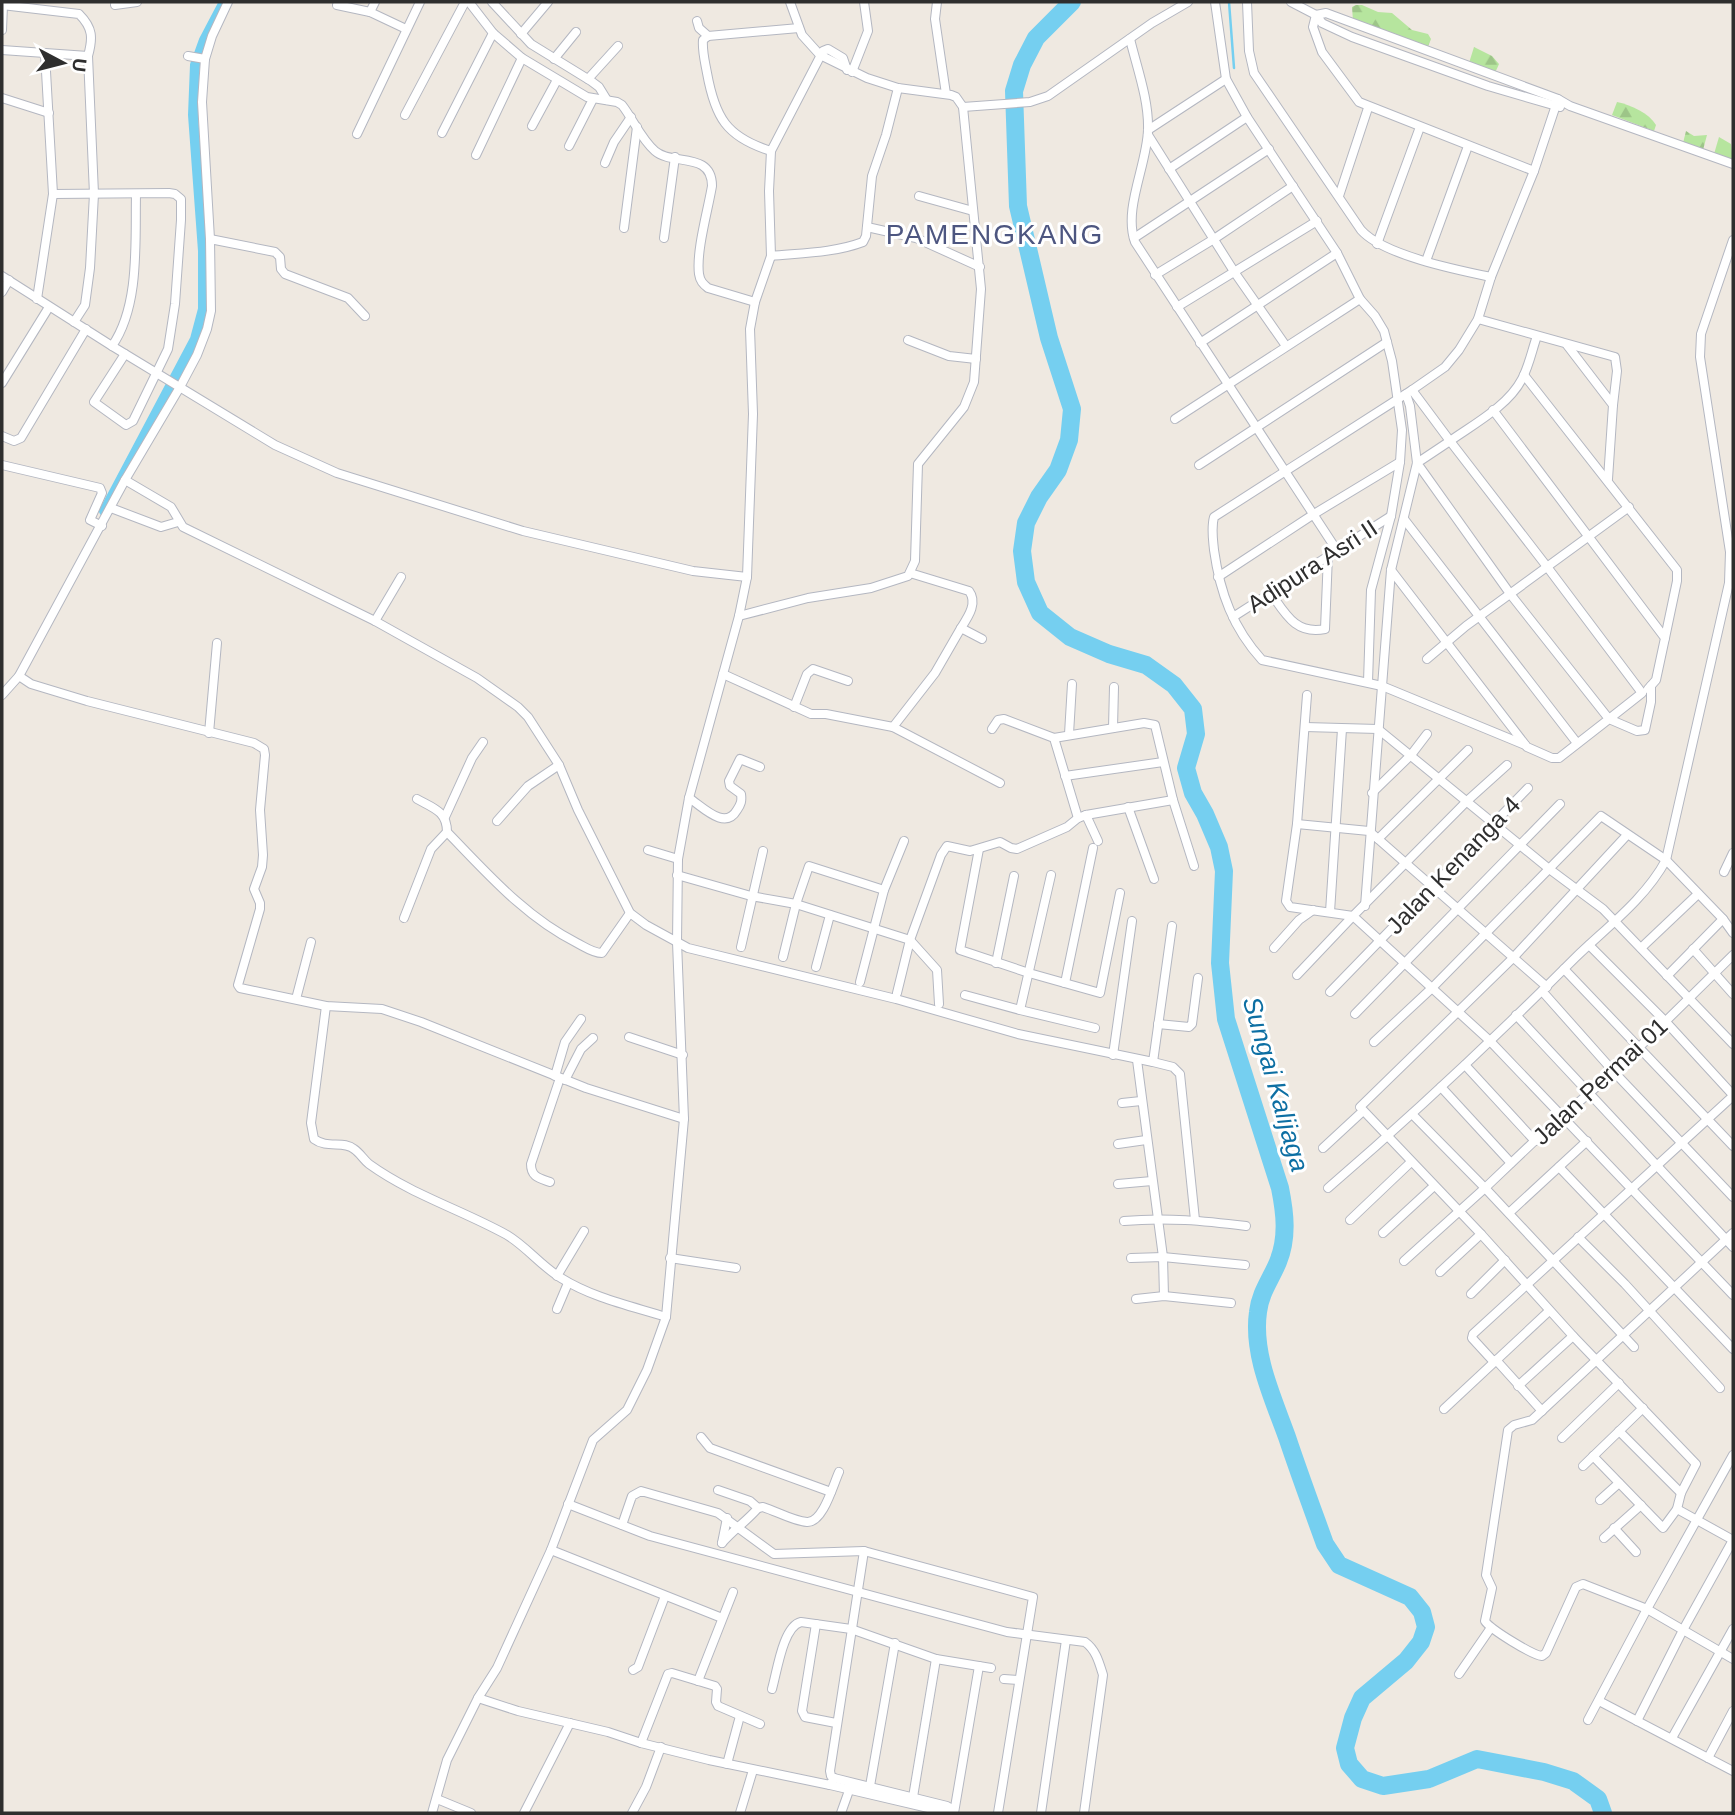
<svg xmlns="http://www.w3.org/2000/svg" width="1735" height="1815" font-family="Arial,sans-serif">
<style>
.forest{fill:url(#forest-firs)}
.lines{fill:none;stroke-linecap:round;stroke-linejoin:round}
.stream{stroke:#75cff0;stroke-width:2.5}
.canal{stroke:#75cff0;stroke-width:10}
.river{stroke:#75cff0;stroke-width:18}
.minor-casing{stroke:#b4b7c1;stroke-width:10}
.minor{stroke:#fff;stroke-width:8}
.labels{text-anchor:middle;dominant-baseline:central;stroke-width:6;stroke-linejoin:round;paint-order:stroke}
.street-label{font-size:24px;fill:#2e2e2e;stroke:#fff}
.water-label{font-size:26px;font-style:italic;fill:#0d6fa3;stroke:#fff}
.quarter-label{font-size:28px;letter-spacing:2px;fill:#4d5680;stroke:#fff}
</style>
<defs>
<pattern id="forest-firs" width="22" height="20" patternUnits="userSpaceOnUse" patternTransform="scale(1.75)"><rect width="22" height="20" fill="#b6e59e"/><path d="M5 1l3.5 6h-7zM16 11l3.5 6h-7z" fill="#9dc588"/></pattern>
</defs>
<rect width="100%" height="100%" fill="#efe9e1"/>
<g class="forest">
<path d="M1356,5H1362L1378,12L1392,13L1412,30L1428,34L1431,39L1427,49L1353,21L1352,7Z"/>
<path d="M1474,47L1492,56L1499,64L1495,73L1469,63Z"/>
<path d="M1617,102C1631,105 1649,113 1656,125L1654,131L1612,115Z"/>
<path d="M1686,131L1694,136L1707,135L1703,150L1683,143Z"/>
<path d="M1719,137L1731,144L1733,161L1714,154Z"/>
</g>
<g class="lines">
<path class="stream" d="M1229,2L1234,68"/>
<path class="canal" d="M104,511L195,339L203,309V251L193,115L195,65L204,40L224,2"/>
<path class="river" d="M1072,2L1036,38L1022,65L1014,91L1018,206L1049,338L1072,409L1069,440L1058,470L1039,497L1026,523L1022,551L1026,582L1040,613L1070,637L1109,654L1146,665L1174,685L1193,709L1196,734L1186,768L1193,793L1205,814L1219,847L1224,871L1220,963L1226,1019L1280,1188C1285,1213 1288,1237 1278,1262C1271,1279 1260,1293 1258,1312C1252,1354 1273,1398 1287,1437C1299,1473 1312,1508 1325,1544L1339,1565L1410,1597L1422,1612L1426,1627L1421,1642L1406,1661L1362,1698L1353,1718L1345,1748L1349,1764L1362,1779L1383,1786L1429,1779L1477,1759L1544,1772L1573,1781L1598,1799L1603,1813"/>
<defs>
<g id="minor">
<path d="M469,2L493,33L522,58L587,97L617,102L622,105C633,119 641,139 655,151C672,166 712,151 712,186C708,210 696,251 699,274C700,281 703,284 708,288L755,302"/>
<path d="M492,2L531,44L591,81L599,87L607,100"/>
<path d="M937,2L935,19L946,94"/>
<path d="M1215,2L1226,79L1247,117L1337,253L1360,299L1375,316L1384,331L1392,361L1402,430L1400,462L1391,516L1371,590L1368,682"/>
<path d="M1247,2L1249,51L1254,73L1361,230C1383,255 1457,270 1491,277"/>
<path d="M1291,2L1316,15L1322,23L1352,37L1488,86L1560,107"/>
<path d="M2,5L79,14C93,28 93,38 88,56"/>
<path d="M115,5L137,2"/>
<path d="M337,5L370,12L406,29"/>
<path d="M370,12L375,2"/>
<path d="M1316,15L1326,13L1558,99L1570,106L1733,164"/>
<path d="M1316,15L1313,27L1322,52L1359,102L1534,171"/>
<path d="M697,21L699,28L708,36"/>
<path d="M2,30L3,5"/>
<path d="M521,34L548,2"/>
<path d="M1130,39C1137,68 1149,100 1148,130C1147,165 1123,209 1135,242L1336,549"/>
<path d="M2,50L88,56L94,194L90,268L85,305L74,322"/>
<path d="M188,56L205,59"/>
<path d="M554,59L576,32"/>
<path d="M852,72L868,31L864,2"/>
<path d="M588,79L618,46"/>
<path d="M2,98L49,113"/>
<path d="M963,107L1030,102L1048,96L1152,23L1188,2"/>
<path d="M405,115L465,2"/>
<path d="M532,126L557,80"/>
<path d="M1148,130L1226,79"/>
<path d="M442,133L493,33"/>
<path d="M357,134L420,2"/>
<path d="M1148,135L1235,273L1286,346"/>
<path d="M569,146L593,99"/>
<path d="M771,151C726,137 715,117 707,73C705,62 702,51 703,40L708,36L799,28"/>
<path d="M476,155L522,58"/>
<path d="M605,163L614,142L631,117"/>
<path d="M1169,169L1247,117"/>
<path d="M53,194L169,193L175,194L181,199V220L175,304L168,349L133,421L126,425L94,402L125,354"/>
<path d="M919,196L973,211"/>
<path d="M1339,196L1368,108"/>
<path d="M867,227L916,238L980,267"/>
<path d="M624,228L637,127"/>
<path d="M664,238L675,157"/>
<path d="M1134,238L1269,149"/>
<path d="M210,239L275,252L280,257L281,269L285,274L348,298L365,316"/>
<path d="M1377,244L1420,127"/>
<path d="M771,256C801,253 834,253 863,242L866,236L872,176L886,135L898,88"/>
<path d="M1426,261L1468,146"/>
<path d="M1155,275L1214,239L1293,186"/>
<path d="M2,276L112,346L275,445L337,473L523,531L693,571L747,577"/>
<path d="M2,292L9,280"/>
<path d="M37,299L53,194L45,54"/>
<path d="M1177,307L1317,221"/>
<path d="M1478,319L1615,357L1617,371L1613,405"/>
<path d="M908,340L949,356L976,359"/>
<path d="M1200,343L1337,253"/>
<path d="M1567,345L1613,405L1608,479"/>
<path d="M112,346C140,306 135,242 136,194"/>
<path d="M1524,375L1677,570V581L1665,638"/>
<path d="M2,383L49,307"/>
<path d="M1412,390L1450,441C1474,424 1508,406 1522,379C1529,366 1532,350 1537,336"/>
<path d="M1493,410L1665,638L1656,680L1648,689"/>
<path d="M1175,419L1360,299"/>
<path d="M2,436L14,441L21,438L86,329"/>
<path d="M2,465L100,488L102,493L90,520L102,526"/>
<path d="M1199,465L1387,342"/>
<path d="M125,480L171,507L183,527L375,621L477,678L518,707L528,717L559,765L578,810L630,913L646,925L688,948L896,999L1018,1034L1153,1062L1172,926"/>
<path d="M111,508L161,527L178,522"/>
<path d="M1404,519L1577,743"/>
<path d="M1391,570L1527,747L1552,758H1559L1609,719L1511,595L1417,463L1450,441L1548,568L1642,693L1609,719L1637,731L1645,730L1651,702V686"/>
<path d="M910,573L969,591C978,603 968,617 961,628"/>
<path d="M1218,577L1314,514L1400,462"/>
<path d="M1270,592C1285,613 1295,635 1325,629L1328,555"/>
<path d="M739,616L808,598L871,588L908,576L915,561L918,464L964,407L974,382L981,289L963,107L956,97L951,95L898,88L867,78L820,55L802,35L790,2"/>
<path d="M1233,617L1391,516"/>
<path d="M375,621L401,577"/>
<path d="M1427,659L1466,626L1629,507"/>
<path d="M723,674L811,714H826L893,727L1000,783"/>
<path d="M19,676L31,684L87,701L254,743L264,749L265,755L260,810L263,855L262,867L254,889L260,903V909L238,985L240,988L326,1006L382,1009L421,1022L586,1088L684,1119"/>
<path d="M2,695L19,676L125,480L180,387L197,355L207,329L211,311L210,239L202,102L205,59L212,36L228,2"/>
<path d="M1307,695L1297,824L1286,901L1290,907L1353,916"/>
<path d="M794,707L807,674L813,669L848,681"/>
<path d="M893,727L935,673L961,628L982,639"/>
<path d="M1305,727L1378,729"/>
<path d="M1113,728L1114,687"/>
<path d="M992,729L998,720L1004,719L1054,738L1078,818"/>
<path d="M1378,729L1548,868L1603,909L1733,1044"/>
<path d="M209,733L217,643"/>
<path d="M1069,734L1072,684"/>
<path d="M1054,738L1144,723L1155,725L1173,800L1194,866"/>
<path d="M1525,745L1382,686L1262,660C1233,628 1220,593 1214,550C1213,539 1211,528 1214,517L1412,390L1445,367L1459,350L1478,319L1491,277L1534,171L1558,99"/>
<path d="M1507,765L1467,801L1353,916L1490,1041L1733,1295"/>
<path d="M1065,776L1163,762"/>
<path d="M1372,793L1411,755L1427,734"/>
<path d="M689,798C703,807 725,831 737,810C741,804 742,801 741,794L730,786L729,781L740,759L760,767"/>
<path d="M417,799C433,808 447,811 447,832C487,873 525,917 577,943C585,947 593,953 602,953L630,913"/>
<path d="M1128,807L1154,879"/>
<path d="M1086,815L1098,841"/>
<path d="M445,817L472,758L483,742"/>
<path d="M497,821L528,786L559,765"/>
<path d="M1297,824L1369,831L1547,987"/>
<path d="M1378,839L1468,750"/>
<path d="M979,849L960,950L1029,973L1100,993L1120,893"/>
<path d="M648,850L678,859"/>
<path d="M1724,872L1733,853"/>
<path d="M677,875L751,896L796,904L910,940L937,970L939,1004"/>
<path d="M1051,875L1020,1010L1095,1028"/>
<path d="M1365,906L1391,570L1417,463L1410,406L1406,394"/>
<path d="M1330,912L1342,729"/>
<path d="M404,918L431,849L447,832"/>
<path d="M1589,945L1666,1022L1733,1095"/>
<path d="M741,947L763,851"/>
<path d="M1274,948L1299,920L1313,910"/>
<path d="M1641,948L1698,894"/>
<path d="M1693,949L1733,994"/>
<path d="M783,957L796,904L809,866L884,890"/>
<path d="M996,963L1014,876"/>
<path d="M816,967L830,915"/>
<path d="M1564,969L1733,1146"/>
<path d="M1297,975L1353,916"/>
<path d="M1667,976L1723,919"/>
<path d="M860,982L884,890L904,841"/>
<path d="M1065,983L1093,848"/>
<path d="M1542,991L1614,1072L1733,1197"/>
<path d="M1330,992L1528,788"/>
<path d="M897,993L910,940L941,855L947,846L970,851L1000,842L1011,848L1017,849L1067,827L1078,818L1086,815L1173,800"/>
<path d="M965,995L1020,1010"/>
<path d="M296,999L311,942"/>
<path d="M326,1006L311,1123L314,1139C327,1149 344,1140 354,1149C360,1153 363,1159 369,1164C412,1195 462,1210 507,1235C527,1247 541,1266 561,1278C593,1298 631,1306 666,1317"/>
<path d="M1355,1014L1560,804"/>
<path d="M1516,1015L1733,1247"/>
<path d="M1158,1024L1189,1027L1192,1024L1198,978"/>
<path d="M629,1037L683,1055"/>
<path d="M1374,1042L1432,988L1601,816L1666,860L1723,919L1733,933"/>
<path d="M1113,1055L1132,921"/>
<path d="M1137,1060L1163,1257L1164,1296"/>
<path d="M1153,1062L1173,1067L1180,1074L1195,1220"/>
<path d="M1465,1065L1535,1141"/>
<path d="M555,1076L565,1042L581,1019"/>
<path d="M565,1080L581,1049L593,1038"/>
<path d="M1441,1087L1511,1163"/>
<path d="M1122,1103L1141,1101"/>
<path d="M1412,1114L1485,1188L1546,1130L1614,1072L1733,955"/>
<path d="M1118,1144L1146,1140"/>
<path d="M1323,1148L1363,1111"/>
<path d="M1559,1167L1733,1349"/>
<path d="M550,1182C539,1178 531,1177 531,1164L560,1078"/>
<path d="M1118,1184L1152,1181"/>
<path d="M1328,1188C1414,1114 1496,1037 1575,958C1607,927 1645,899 1666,860L1729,583L1730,552L1700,357L1701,334L1733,240"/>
<path d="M1509,1213L1587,1141"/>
<path d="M1350,1220L1411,1162"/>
<path d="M1124,1221C1166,1217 1205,1221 1246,1226"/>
<path d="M1383,1233L1434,1186"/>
<path d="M1733,1233L1532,1420L1514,1425L1508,1430L1486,1575L1492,1588L1485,1621C1490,1629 1532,1655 1542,1656L1546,1653L1576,1587L1583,1584L1647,1609L1733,1659"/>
<path d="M1578,1237L1625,1284L1720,1388"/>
<path d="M670,1258L736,1268"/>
<path d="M1131,1258L1163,1257L1245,1265"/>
<path d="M1404,1261L1485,1188L1634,1347"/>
<path d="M1440,1272L1481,1234"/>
<path d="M557,1276L584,1231"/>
<path d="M1471,1294L1505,1260"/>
<path d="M1136,1299L1164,1296L1231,1303"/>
<path d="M557,1309L568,1283"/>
<path d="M1496,1360L1542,1411"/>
<path d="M1494,1362L1472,1338L1473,1334L1733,1096"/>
<path d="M1518,1386L1573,1336"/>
<path d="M1444,1409L1549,1311"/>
<path d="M1619,1431L1681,1493"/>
<path d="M701,1437L710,1448L831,1492"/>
<path d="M1562,1438L1619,1383"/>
<path d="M1593,1456L1663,1528L1677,1509L1681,1493L1696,1464L1573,1336L1481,1234L1360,1107L1513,958L1627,835"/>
<path d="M1583,1466L1643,1408"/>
<path d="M718,1490L750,1501L758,1508C747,1521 733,1530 722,1543"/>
<path d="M1600,1500L1619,1483"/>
<path d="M568,1504L650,1536L1007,1632L1085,1642C1096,1650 1099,1662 1103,1675L1084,1813"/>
<path d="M758,1508L763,1507C776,1511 793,1521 807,1522C823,1523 833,1485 839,1472"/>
<path d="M1677,1509L1733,1540"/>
<path d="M1614,1528L1636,1552"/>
<path d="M1604,1538L1641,1505"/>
<path d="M722,1543L727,1518"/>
<path d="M551,1550L722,1618"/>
<path d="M864,1551L1033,1597L998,1813"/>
<path d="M816,1624L802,1711L805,1717L836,1723"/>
<path d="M633,1670L638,1667L641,1659L665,1596"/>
<path d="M1459,1674L1490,1629"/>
<path d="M1004,1679L1019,1680"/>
<path d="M698,1681L733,1592"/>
<path d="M772,1689C777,1672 783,1626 801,1622L851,1629L936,1659L991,1668"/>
<path d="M478,1698L518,1711L608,1732L641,1743L709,1760L830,1785L834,1778L831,1776L830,1771L864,1551L774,1554L718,1513L641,1491L632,1496L622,1525"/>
<path d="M1599,1701L1733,1771"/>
<path d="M1588,1720L1647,1609L1733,1455"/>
<path d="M1637,1721L1683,1630L1733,1540"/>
<path d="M1672,1738L1733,1629"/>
<path d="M641,1743L668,1674L672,1673L715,1686L717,1689L716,1702L718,1706L760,1724"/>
<path d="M1708,1758L1733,1711"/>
<path d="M727,1764L740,1716"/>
<path d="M834,1778L947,1806L954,1810"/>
<path d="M830,1785L945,1812L950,1809"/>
<path d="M870,1786L895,1643"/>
<path d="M913,1797L936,1659"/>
<path d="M437,1799L471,1813"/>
<path d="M432,1813L447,1760L478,1698L497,1668L551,1550L593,1440L627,1410L647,1370L666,1317L684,1119L677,942L678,859L689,798L739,616L747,577L753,414L750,329L755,302L771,256L769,191L771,151L823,51L828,49L843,58L847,70"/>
<path d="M524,1813L570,1723"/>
<path d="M632,1813L646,1787L661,1747"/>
<path d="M740,1813L753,1770"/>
<path d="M841,1813L851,1785"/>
<path d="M954,1813L979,1666"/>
<path d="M1041,1813L1066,1640"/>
</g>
</defs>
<use href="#minor" class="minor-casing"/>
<use href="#minor" class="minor"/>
</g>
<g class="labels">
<g class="street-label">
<text transform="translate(1312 566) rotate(-33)">Adipura Asri II</text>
<text transform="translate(1453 865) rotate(-46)">Jalan Kenanga 4</text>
<text transform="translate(1600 1081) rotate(-43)">Jalan Permai 01</text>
</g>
<g class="water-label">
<text transform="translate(1276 1084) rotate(74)">Sungai Kalijaga</text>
</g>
<g class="quarter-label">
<text x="995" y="234">PAMENGKANG</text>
</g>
</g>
<rect width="1735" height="1815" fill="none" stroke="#2e2e2e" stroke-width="7"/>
<g transform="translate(63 63) rotate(97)" stroke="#ffffff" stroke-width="5" paint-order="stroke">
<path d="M0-5L12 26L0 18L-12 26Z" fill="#2e2e2e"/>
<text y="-10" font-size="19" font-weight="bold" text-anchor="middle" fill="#2e2e2e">U</text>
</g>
</svg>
